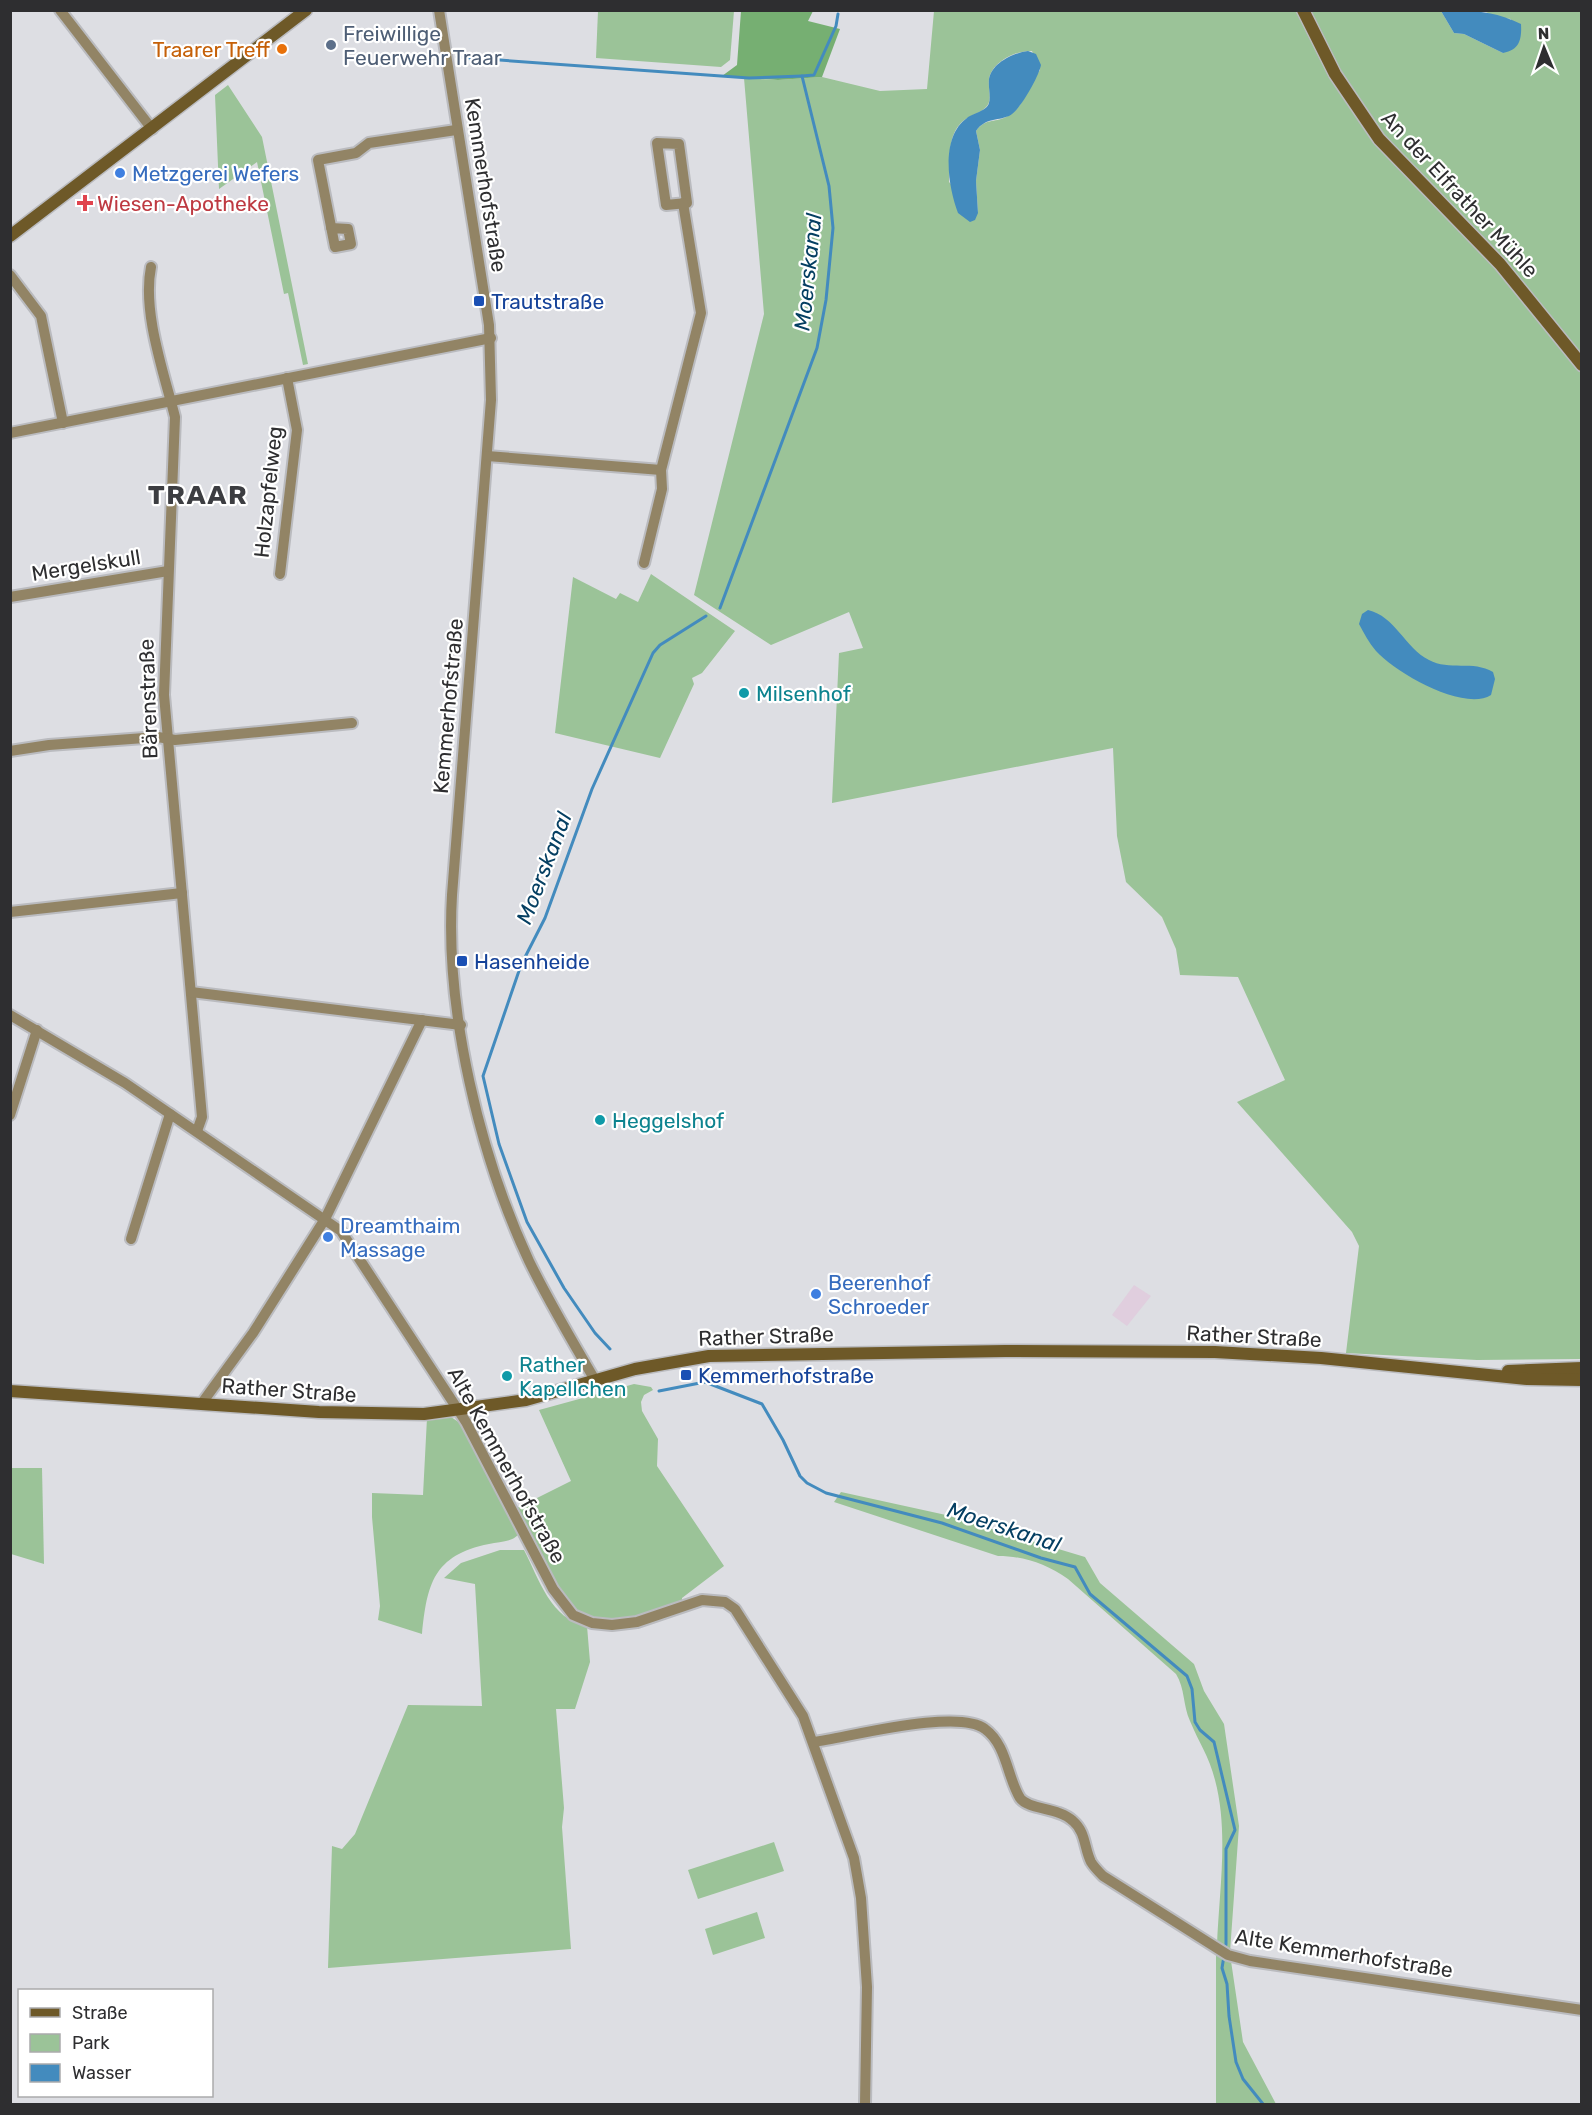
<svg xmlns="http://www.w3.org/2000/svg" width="1592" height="2115" font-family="Rubik,sans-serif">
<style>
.industrial{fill:#e0cede}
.green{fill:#9bc398;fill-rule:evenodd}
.forest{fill:#76af72}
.water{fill:#438bbe}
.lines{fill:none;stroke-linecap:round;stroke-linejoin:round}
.stream{stroke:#438bbe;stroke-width:3}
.street-casing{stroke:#babbbf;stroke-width:14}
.secondary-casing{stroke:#babbbf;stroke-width:15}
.street{stroke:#928465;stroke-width:10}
.secondary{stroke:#6e5928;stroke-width:12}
.service-dot{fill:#5c6f8a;stroke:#fff;stroke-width:2}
.food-dot{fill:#e8710a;stroke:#fff;stroke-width:2}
.shop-dot{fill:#3f7fe0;stroke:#fff;stroke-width:2}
.health-dot{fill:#e0444e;stroke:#fff;stroke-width:2}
.transit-dot{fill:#1a4fb4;stroke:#fff;stroke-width:2}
.culture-dot{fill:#0f9aa8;stroke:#fff;stroke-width:2}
.labels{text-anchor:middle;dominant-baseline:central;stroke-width:4.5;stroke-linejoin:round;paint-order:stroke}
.service-label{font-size:21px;fill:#4e5e75;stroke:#fff;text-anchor:start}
.food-label{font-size:21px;fill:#c56008;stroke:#fff;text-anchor:end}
.shop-label{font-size:21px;fill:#366cbe;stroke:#fff;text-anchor:start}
.street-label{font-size:21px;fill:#2e2e30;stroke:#fff}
.health-label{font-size:21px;fill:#be3a42;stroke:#fff;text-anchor:start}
.transit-label{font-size:21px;fill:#164399;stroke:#fff;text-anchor:start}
.culture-label{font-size:21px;fill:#0d838f;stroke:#fff;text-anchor:start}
.water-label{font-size:22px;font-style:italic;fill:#053f62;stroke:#fff}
.district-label{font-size:27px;font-weight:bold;letter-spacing:1.5px;fill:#3c3d41;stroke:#fff}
</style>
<rect width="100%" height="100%" fill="#dddee3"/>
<path class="industrial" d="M1134,1285L1151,1296L1127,1326L1112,1315Z"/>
<g class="green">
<path d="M598,11H734L730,60L721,67L596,58Z"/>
<path d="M934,11H1441L1454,33L1464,34L1503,53L1511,19L1496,17L1484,11H1581V1359L1477,1360L1346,1353L1359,1246L1352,1232L1237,1102L1285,1080L1238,977L1180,975L1176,949L1162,917L1126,882L1117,836L1113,748L832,803L839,653L863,648L849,612L771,645L694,595L764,314L744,78L778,80L822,77L880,91L927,89ZM1032,51L1040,70C1028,85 1025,108 1006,117C994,123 985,118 976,131L980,150L976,181L978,213L949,182C950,163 947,138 960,124C967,115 986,113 989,102C991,96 988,87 989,79C992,62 1016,50 1032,51Z"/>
<path d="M228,85L262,137L308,364L303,365L288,293L284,294L257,162L219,189L215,95Z"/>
<path d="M651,574L735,631L702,673L692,678L694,684L660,758L555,733L573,577L616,599L620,593L638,602Z"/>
<path d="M634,1384L651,1387L653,1390L644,1395L641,1402L642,1411L658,1439L657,1466L724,1566L682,1598V1602L637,1618L611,1621L584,1616L568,1605L515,1509L571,1481L539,1410Z"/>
<path d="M451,1417L463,1425L519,1534C511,1543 499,1541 489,1544C433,1555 427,1585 422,1634L378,1620L380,1606L372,1517V1493L423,1495L427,1418Z"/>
<path d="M11,1468H42L44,1564L11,1554Z"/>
<path d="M841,1492L946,1515L1085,1557L1100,1583L1194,1664L1204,1691L1224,1724L1239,1826L1230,1952L1217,1945C1219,1892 1229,1832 1215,1780C1209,1756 1199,1743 1190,1721C1183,1706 1185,1688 1176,1674L1068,1579C1046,1564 1024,1556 998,1556L834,1502Z"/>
<path d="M500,1550H524C539,1579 551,1620 587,1626L590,1662L575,1709H556L564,1808L562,1827L571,1949L328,1968L332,1846L342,1849L355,1834L408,1705L482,1706L475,1584L444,1578L461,1563Z"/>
<path d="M774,1842L784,1871L698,1899L688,1870Z"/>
<path d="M757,1912L765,1938L713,1955L705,1929Z"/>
<path d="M1216,1953L1231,1961L1243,2042L1276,2104H1216Z"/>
</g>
<path class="forest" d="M741,11H813L808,21L840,29L822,77L778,80L722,76L737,65Z"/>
<g class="water">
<path d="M1441,11C1470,10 1496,11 1521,24C1522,40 1519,50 1503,53L1464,34L1454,33Z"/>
<path d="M1028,51L1036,54L1041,65C1039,76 1020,111 1009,116C996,121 985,118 976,131L980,150L976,181L978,213L975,220L970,222L958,213C948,187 940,137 967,118C973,113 987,111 989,103C991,96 988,87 989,79C992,63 1013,53 1028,51Z"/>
<path d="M1368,610C1395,616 1405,648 1429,660C1449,671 1473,660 1493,672L1495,679L1491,695C1464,712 1396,673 1376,651C1369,643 1364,633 1359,624L1362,614Z"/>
</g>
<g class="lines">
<g class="stream">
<path d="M457,57L749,78L802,76"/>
<path d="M720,608L817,348L826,300L833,228L829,186L802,76L814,75L836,26L838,14"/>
<path d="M610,1349L595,1333L564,1288L527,1222L499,1144L483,1076L521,965L545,918L592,789L653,653L660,645L706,616"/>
<path d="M659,1391L705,1382L762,1404L783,1440L800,1476L807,1483L826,1493L942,1523L1041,1558L1075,1567L1090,1594L1187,1676L1192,1689L1195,1722L1200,1730L1214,1742L1235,1830L1226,1849V1944L1222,1968L1227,1984L1229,2016L1236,2062L1243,2079L1263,2104"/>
</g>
<defs>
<g id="street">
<path d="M60,10L152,129"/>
<path d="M439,10L489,325L491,400L452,895C445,1011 480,1156 529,1261C549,1302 572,1341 595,1380"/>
<path d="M657,143L679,144L687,203L666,205Z"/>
<path d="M331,228L348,229L351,244L335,247L318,160L356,153L369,143L456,130"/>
<path d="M151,267C142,312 164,373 175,417L164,695L202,1117L197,1131"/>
<path d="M10,275L41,316L63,423"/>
<path d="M10,433L491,338"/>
<path d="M487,456L661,470"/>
<path d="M644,563L662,489L661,470L701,313L683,203"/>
<path d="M280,574L297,430L287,378"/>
<path d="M10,597L168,571"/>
<path d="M10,751L49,745L158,737L175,740L352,723"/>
<path d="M10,912L182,893"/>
<path d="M191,992L461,1025"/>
<path d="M10,1015L125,1083L341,1231L466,1422L553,1589L573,1615L592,1623L612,1625L637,1622L702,1600L725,1602L735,1609L803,1716L854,1858L861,1898L867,1987L865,2104"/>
<path d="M10,1115L37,1030"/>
<path d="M131,1239L170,1114"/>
<path d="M202,1403L253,1333L325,1219L422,1020"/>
<path d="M814,1742C850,1737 958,1708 985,1729C1007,1745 1007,1777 1020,1798C1028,1810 1058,1807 1073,1821C1086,1832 1084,1848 1091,1862C1094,1867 1099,1872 1103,1876L1228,1955L1250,1961L1582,2010"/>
</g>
<g id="secondary">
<path d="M1303,10L1335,74L1379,139L1500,264L1582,365"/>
<path d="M10,236L306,10"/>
<path d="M1508,1371L1582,1368"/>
<path d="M10,1391L319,1412L424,1414L526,1400L635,1369L709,1356L1005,1351L1215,1352L1321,1358L1527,1379L1582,1380"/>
</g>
</defs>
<use href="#street" class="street-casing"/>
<use href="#secondary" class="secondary-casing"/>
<use href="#street" class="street"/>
<use href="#secondary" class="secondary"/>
</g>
<circle class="service-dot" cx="331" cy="45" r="6"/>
<circle class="food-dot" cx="282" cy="49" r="6"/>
<g class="shop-dot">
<circle cx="120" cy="173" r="6"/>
<circle cx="328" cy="1237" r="6"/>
<circle cx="816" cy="1294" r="6"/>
</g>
<path class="health-dot" d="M82 194h6v6h6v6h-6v6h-6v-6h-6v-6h6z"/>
<g class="transit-dot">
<rect x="473" y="295" width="12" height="12" rx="3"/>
<rect x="456" y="955" width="12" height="12" rx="3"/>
<rect x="680" y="1369" width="12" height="12" rx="3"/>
</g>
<g class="culture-dot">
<circle cx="744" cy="693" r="6"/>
<circle cx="600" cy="1120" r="6"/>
<circle cx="507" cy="1376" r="6"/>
</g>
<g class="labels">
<g class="service-label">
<text x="343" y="33">Freiwillige<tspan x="343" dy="24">Feuerwehr Traar</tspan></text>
</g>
<g class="food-label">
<text x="270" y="49">Traarer Treff</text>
</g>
<g class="shop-label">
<text x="132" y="173">Metzgerei Wefers</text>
<text x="340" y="1225">Dreamthaim<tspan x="340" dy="24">Massage</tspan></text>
<text x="828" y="1282">Beerenhof<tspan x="828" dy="24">Schroeder</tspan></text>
</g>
<g class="street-label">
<text transform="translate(486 185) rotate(81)">Kemmerhofstraße</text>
<text transform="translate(1460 194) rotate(47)">An der Elfrather Mühle</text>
<text transform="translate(268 492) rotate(-84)">Holzapfelweg</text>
<text transform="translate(86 565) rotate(-9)">Mergelskull</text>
<text transform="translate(148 699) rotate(-92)">Bärenstraße</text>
<text transform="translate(448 706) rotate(-85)">Kemmerhofstraße</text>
<text transform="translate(766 1336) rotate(-2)">Rather Straße</text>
<text transform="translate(1254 1336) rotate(3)">Rather Straße</text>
<text transform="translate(289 1390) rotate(4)">Rather Straße</text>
<text transform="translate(507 1465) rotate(61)">Alte Kemmerhofstraße</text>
<text transform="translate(1344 1953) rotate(9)">Alte Kemmerhofstraße</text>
</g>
<g class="health-label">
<text x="97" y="203">Wiesen-Apotheke</text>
</g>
<g class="transit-label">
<text x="491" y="301">Trautstraße</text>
<text x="474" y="961">Hasenheide</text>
<text x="698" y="1375">Kemmerhofstraße</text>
</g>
<g class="culture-label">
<text x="756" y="693">Milsenhof</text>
<text x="612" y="1120">Heggelshof</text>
<text x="519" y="1364">Rather<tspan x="519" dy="24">Kapellchen</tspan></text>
</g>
<g class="water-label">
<text transform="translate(808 272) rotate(-84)">Moerskanal</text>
<text transform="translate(544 868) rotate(-69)">Moerskanal</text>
<text transform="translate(1004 1527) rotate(18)">Moerskanal</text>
</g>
<g class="district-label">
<text x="198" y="495">TRAAR</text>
</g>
</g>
<rect width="1592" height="2115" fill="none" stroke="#2e2e30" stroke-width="24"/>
<rect x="18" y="1989" width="195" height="108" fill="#ffffff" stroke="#ababac" stroke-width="1.5"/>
<rect x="30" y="2008" width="30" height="9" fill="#6e5928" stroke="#ababac" stroke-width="1.5"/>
<text x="72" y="2019" font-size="18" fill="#2e2e30">Straße</text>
<rect x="30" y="2034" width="30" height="18" fill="#9bc398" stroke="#ababac" stroke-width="1.5"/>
<text x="72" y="2049" font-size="18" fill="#2e2e30">Park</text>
<rect x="30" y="2064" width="30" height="18" fill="#438bbe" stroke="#ababac" stroke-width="1.5"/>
<text x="72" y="2079" font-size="18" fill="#2e2e30">Wasser</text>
<g transform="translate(1544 48) rotate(358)" stroke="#ffffff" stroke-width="4.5" paint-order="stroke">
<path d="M0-4.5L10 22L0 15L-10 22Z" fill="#2e2e30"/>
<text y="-9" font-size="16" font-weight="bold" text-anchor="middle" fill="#2e2e30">N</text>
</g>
</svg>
